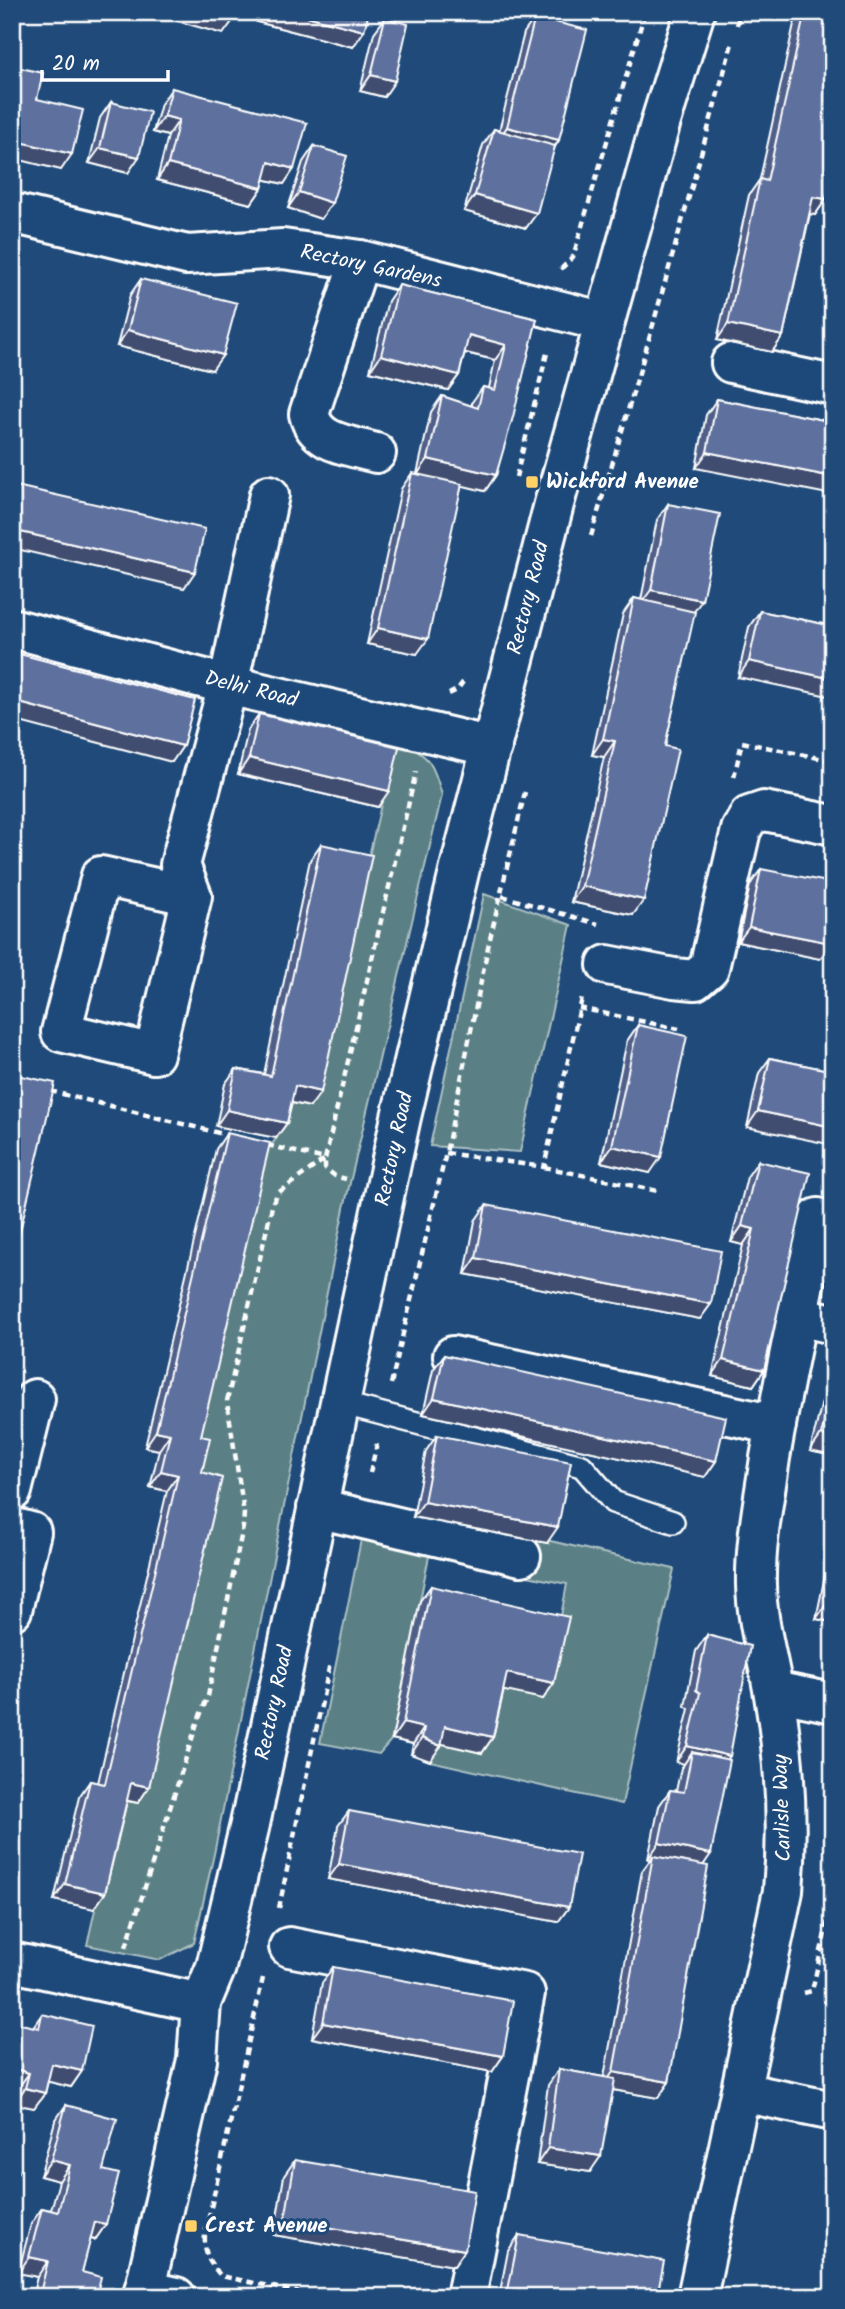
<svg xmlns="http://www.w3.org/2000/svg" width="845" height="2309" font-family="Kalam,sans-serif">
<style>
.green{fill:#5a8085;stroke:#acc0c2;stroke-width:2}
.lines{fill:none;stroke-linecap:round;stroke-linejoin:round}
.lane-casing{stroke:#fff;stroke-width:26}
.street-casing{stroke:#fff;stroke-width:44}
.secondary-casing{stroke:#fff;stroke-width:44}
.path{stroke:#fff;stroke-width:4.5;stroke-dasharray:7 5;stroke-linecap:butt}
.lane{stroke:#1f4a7a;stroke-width:21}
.street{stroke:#1f4a7a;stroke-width:38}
.secondary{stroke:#1f4a7a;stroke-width:38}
.wall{fill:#505f88;stroke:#fff;stroke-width:2}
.shaded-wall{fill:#414e6f;stroke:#fff;stroke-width:2}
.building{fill:#5d6f9e;stroke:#fff;stroke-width:2}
.poi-dot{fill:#ffd166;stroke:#1f4a7a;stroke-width:2.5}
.labels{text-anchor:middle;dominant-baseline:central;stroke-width:6;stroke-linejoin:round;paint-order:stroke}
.street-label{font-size:21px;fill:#fff;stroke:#1f4a7a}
.poi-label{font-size:21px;font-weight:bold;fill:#fff;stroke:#1f4a7a;text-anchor:start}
</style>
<rect width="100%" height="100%" fill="#1f4a7a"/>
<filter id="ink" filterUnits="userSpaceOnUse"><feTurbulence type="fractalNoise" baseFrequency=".0143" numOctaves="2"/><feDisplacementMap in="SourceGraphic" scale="14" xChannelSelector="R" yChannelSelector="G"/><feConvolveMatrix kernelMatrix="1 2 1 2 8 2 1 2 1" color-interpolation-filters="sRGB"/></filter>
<g filter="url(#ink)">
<g class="green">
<path d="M396,741C429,754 432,761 442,795L344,1208L214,1854L194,1943L160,1960L87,1945L120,1799L138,1803L211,1494L190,1451L259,1159L277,1138L284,1101L310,1107Z"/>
<path d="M484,894L571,925L520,1152L430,1146Z"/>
<path d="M369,1500L674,1569L622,1804L430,1761L434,1742L558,1632L567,1584L429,1556L392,1739L379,1754L320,1743Z"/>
</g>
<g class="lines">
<defs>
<path id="lane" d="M340,1403L582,1466L613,1502L673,1522"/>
<g id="street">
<path d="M12,213L187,255L283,249L360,260L605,322"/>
<path d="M360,260L309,414C316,444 349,445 376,453"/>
<path d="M731,363L833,385"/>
<path d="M12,628L228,685L492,747"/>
<path d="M192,896L101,876L61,1032L154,1054L192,896L180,865L228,685L269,495"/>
<path d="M607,965L674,978L695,980L709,968L741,830L749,816L764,811L833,825"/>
<path d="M797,1316L833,1324"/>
<path d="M453,1356L776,1425"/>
<path d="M12,1491L35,1399"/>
<path d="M317,1508L521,1556"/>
<path d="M12,1527L31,1532L12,1610"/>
<path d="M774,1691L833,1703"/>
<path d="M289,1947L525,1993L466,2297"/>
<path d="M12,1962L201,2003"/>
<path d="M741,2092L833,2111"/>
<path d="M144,2290L176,2297"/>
<path d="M697,2297L783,1891C789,1825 785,1760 774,1695C768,1658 757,1623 756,1585C755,1542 764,1500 770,1458C784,1377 801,1297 818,1218L833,1221"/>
</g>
<path id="secondary" d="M143,2297L197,2060L201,2003L216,1967L250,1824L401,1117L460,868L554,504L661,121L695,12"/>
</defs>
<use href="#lane" class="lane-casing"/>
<use href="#street" class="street-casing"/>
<use href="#secondary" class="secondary-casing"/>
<g class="path">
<path d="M737,25L740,12"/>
<path d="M561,269L573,257L645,12"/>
<path d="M516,477L548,349"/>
<path d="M591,536L651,332L733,40"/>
<path d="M449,694L457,690L463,682"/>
<path d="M734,777L742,742L833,761"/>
<path d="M502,896L598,924"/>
<path d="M579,1008L679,1029"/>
<path d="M50,1091L231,1136"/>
<path d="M267,1145L325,1159L416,772"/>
<path d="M446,1153L544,1167L582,998"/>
<path d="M544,1167L658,1191"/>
<path d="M391,1384L446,1153L488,947L525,792"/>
<path d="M370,1473L377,1444"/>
<path d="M279,1908L330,1663"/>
<path d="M126,1947L197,1723L208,1696L243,1527L244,1513L227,1401L273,1202L279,1192L325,1159V1168L335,1176L346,1179"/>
<path d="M263,1978L205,2234C204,2254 208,2261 221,2276L321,2297"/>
<path d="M804,1993L812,1991L833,1898"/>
<path d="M12,2170L23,2172"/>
</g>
<use href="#lane" class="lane"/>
<use href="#street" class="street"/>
<use href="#secondary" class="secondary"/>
</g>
<g class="wall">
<path d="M260,12H369L353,47L257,22Z"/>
<path d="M803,12H823L826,199L815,215L810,214L783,336L772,352L717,340L749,195L760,179L794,24Z"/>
<path d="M535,17L559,140L555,147L526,228L464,211L483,145L494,129L499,131L524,33Z"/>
<path d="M385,18L384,97L360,91L374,33Z"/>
<path d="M172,88L284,184L264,179L262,188L251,204L157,180L168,136L153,132L161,104Z"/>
<path d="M111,102L128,173L89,163L100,118Z"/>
<path d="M314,146L332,203L321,219L288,208L303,162Z"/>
<path d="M141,279L212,370L117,346L130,295Z"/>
<path d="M399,285L537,319L496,475L485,491L462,485L417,654L367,644L401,489L412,473L417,474L431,412L442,396L472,406V402L483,387L489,388L495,360L465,353L459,375L448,390L370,371L388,301Z"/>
<path d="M717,399L833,422L696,468L706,415Z"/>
<path d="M668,504L694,612L665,746L633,915L571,902L604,757L592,755L623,614L634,598L641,600L657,520Z"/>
<path d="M760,611L833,626L738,677L749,627Z"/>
<path d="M259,714L378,807L238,774L248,730Z"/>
<path d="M321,844L310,1107L292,1103L287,1123L276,1138L216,1126L225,1084L236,1069L264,1074L310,860Z"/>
<path d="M761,869L831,943L820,959L738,942L750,885Z"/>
<path d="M638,1025L650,1173L601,1162L627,1041Z"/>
<path d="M770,1058L833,1071L747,1127L759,1073Z"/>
<path d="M227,1133L201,1436L202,1472L149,1787L138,1803L127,1801L105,1893L94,1909L54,1900L79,1797L90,1781L98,1783L167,1491L150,1487L159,1450L145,1447L216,1149Z"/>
<path d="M758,1161L764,1370L753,1386L712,1376L743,1245L731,1242L747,1177Z"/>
<path d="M486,1205L711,1304L700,1319L465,1274L475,1221Z"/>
<path d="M444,1355L716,1461L705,1477L423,1414L433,1370Z"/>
<path d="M833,1387V1456L810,1451L822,1402Z"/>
<path d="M437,1435L547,1543L413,1517L426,1451Z"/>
<path d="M833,1554V1622L816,1619L828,1561Z"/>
<path d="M431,1586L554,1683L543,1699L504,1690L493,1737L482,1753L441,1743L430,1761L411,1754L413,1744L392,1739L420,1601Z"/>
<path d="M707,1635L727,1760L703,1865L669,2082L658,2098L613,2090L590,2172L537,2164L548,2085L559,2069L604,2077L642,1871L650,1860L648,1859L659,1806L670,1790L676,1791L681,1768L684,1764L676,1762L689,1709L685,1706L696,1651Z"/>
<path d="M349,1811L569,1907L558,1922L328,1879L338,1826Z"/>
<path d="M333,1967L503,2056L492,2072L312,2038L322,1983Z"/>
<path d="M42,2014L82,2071L71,2087L48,2081L45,2093L34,2108L14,2104L33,2027Z"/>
<path d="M66,2105L103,2170L106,2224L95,2240L90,2239L82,2272L96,2297H32L37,2277L18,2273L31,2224L42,2208L51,2210L59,2181L40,2176L55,2121Z"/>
<path d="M295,2160L465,2250L454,2266L274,2235L284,2176Z"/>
<path d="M519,2235L657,2297H499L508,2251Z"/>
</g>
<g class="shaded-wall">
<path d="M183,12H213L234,19L223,34L177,21Z"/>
<path d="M264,12H291L364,31L353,47L257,22Z"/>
<path d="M574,12H590L587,16Z"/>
<path d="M371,75L395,81L384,97L360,91Z"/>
<path d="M164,116L179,120L168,136L153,132Z"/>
<path d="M507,127L559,140L548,156L496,143Z"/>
<path d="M12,140L72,154L61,170L12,158Z"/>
<path d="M100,148L139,157L128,173L89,163Z"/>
<path d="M269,162L294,169L284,184L258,178Z"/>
<path d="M168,164L262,188L251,204L157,180Z"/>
<path d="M299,192L332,203L321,219L288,208Z"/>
<path d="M475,195L537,213L526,228L464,211Z"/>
<path d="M813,197L826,199L815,215L802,212Z"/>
<path d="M728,324L783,336L772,352L717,340Z"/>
<path d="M128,330L223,355L212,370L117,346Z"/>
<path d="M469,335L506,345L495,360L458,351Z"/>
<path d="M381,355L459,375L448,390L370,371Z"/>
<path d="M707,452L833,477V495L696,468Z"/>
<path d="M428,459L496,475L485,491L417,475Z"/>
<path d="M12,530L195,572L184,588L12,548Z"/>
<path d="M651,590L702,600L691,616L640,605Z"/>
<path d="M378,628L428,639L417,654L367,644Z"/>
<path d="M749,661L833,679V697L738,677Z"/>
<path d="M12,701L183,746L172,762L12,720Z"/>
<path d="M603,739L615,741L604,757L592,755Z"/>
<path d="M249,758L389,791L378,807L238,774Z"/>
<path d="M582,886L644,900L633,915L571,902Z"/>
<path d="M749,927L831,943L820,959L738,942Z"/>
<path d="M295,1086L321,1092L310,1107L284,1101Z"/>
<path d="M227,1110L287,1123L276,1138L216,1126Z"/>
<path d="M758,1111L833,1127V1145L747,1127Z"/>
<path d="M612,1146L661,1157L650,1173L601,1162Z"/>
<path d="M742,1226L754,1229L743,1245L731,1242Z"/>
<path d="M476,1258L711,1304L700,1319L465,1274Z"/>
<path d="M723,1360L764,1370L753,1386L712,1376Z"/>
<path d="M434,1398L716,1461L705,1477L423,1414Z"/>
<path d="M156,1431L170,1434L159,1450L145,1447Z"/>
<path d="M821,1435L833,1438V1456L810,1451Z"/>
<path d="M161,1471L178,1475L167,1491L150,1487Z"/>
<path d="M424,1502L558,1527L547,1543L413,1517Z"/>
<path d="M827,1603L833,1604V1622L816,1619Z"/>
<path d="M507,1673L554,1683L543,1699L496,1689Z"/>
<path d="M403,1723L424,1728L413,1744L392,1739Z"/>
<path d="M445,1726L493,1737L482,1753L434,1742Z"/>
<path d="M422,1738L441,1746L430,1761L411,1754Z"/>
<path d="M687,1746L730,1756L719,1772L692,1752L684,1764L676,1762Z"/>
<path d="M131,1783L149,1787L138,1803L120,1799Z"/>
<path d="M659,1843L711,1854L700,1870L653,1856L650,1860L648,1859Z"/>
<path d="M339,1864L569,1907L558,1922L328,1879Z"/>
<path d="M65,1884L105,1893L94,1909L54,1900Z"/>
<path d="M323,2023L503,2056L492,2072L312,2038Z"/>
<path d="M52,2064L82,2071L71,2087L41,2080Z"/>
<path d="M12,2068L29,2073L18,2088L12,2087Z"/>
<path d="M613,2072L669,2082L658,2098L602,2088Z"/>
<path d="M25,2088L45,2093L34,2108L14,2104Z"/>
<path d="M548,2148L601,2156L590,2172L537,2164Z"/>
<path d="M51,2160L70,2165L59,2181L40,2176Z"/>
<path d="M285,2220L465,2250L454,2266L274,2235Z"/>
<path d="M95,2222L106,2224L95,2240L84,2237Z"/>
<path d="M29,2257L48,2261L37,2277L18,2273Z"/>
<path d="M508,2290L545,2297H504Z"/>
</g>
<g class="building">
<path d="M213,12H236L234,19Z"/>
<path d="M291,12H369L364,31Z"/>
<path d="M805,12H823L833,14V168L826,199L813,197L783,336L728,324L760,179L767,181Z"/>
<path d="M535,17L587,30L559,140L507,127Z"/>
<path d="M385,18L408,24L395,81L371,75Z"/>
<path d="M12,66L43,73L37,99L83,110L72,154L12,140Z"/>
<path d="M172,88L307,123L294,169L269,162L262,188L168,164L179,120L164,116Z"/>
<path d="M111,102L150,112L139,157L100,148Z"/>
<path d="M494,129L555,146L537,213L475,195Z"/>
<path d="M314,146L347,156L332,203L299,192Z"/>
<path d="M141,279L237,303L223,355L128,330Z"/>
<path d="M399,285L537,319L513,417L496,475L428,459L442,396L478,408L483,387L495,390L506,345L469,335L459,375L381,355Z"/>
<path d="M717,399L833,422V477L707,452Z"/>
<path d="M412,473L462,484L428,639L378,628Z"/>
<path d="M12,485L205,529L195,572L12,530Z"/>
<path d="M668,504L720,514L702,600L651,590Z"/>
<path d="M634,598L695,612L665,746L678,749L644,900L582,886L615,741L603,739Z"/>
<path d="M760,611L833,626V679L749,661Z"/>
<path d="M12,652L195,700L183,746L12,701Z"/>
<path d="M259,714L399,747L389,791L249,758Z"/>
<path d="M321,844L372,855L321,1092L295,1086L287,1123L227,1110L236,1069L271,1076Z"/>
<path d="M761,869L833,883V937L831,943L749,927Z"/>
<path d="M638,1025L687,1036L661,1157L612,1146Z"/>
<path d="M770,1058L833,1071V1127L758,1111Z"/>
<path d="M12,1074L55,1083L12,1265Z"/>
<path d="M227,1133L270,1143L201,1436L210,1438L202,1472L222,1478L149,1787L131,1783L105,1893L65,1884L90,1781L105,1784L178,1475L161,1471L170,1434L156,1431Z"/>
<path d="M758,1161L810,1173L764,1370L723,1360L754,1229L742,1226Z"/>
<path d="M486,1205L721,1251L711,1304L476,1258Z"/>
<path d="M444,1355L726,1417L716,1461L434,1398Z"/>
<path d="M833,1387V1438L821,1435Z"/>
<path d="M437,1435L571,1462L558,1527L424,1502Z"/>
<path d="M833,1575V1604L827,1603Z"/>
<path d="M431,1586L569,1617L554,1683L507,1673L493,1737L445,1726L441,1746L422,1738L424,1728L403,1723Z"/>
<path d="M707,1635L750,1646L730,1756L687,1746L700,1693L696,1690Z"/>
<path d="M692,1752L730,1760L711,1854L659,1843L670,1790L684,1792Z"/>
<path d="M349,1811L579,1854L569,1907L339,1864Z"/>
<path d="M653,1856L708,1866L669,2082L613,2072Z"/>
<path d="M333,1967L513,2001L503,2056L323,2023Z"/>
<path d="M42,2014L92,2026L82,2071L52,2064L45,2093L25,2088L29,2073L12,2068V2022L39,2028Z"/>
<path d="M559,2069L615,2079L601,2156L548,2148Z"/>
<path d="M66,2105L117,2119L103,2170L119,2174L106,2224L95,2222L82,2272L101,2277L96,2297H39L48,2261L29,2257L42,2208L58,2212L70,2165L51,2160Z"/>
<path d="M295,2160L475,2191L465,2250L285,2220Z"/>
<path d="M519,2235L664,2261L657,2297H545L508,2290Z"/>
<path d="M785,2293L807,2297H784Z"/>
</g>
</g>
<g class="poi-dot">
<rect x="525" y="475" width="14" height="14" rx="3.5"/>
<rect x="184" y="2219" width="14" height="14" rx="3.5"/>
</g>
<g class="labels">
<g class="street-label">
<text transform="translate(371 267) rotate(12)">Rectory Gardens</text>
<text transform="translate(529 598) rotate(-76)">Rectory Road</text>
<text transform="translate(251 690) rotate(14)">Delhi Road</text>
<text transform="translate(395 1149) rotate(-78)">Rectory Road</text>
<text transform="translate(275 1703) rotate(-78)">Rectory Road</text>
<text transform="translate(783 1808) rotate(-92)">Carlisle Way</text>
</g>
<g class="poi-label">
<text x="546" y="482">Wickford Avenue</text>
<text x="205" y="2226">Crest Avenue</text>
</g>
</g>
<rect width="845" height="2309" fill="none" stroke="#1f4a7a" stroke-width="42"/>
<rect x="21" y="21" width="803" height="2267" fill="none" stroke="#fff" stroke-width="2.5" filter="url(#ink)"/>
<path d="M42 70v10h126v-10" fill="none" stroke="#ffffff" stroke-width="3.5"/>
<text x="52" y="70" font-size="21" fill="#ffffff" stroke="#1f4a7a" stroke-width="5" paint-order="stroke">20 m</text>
</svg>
